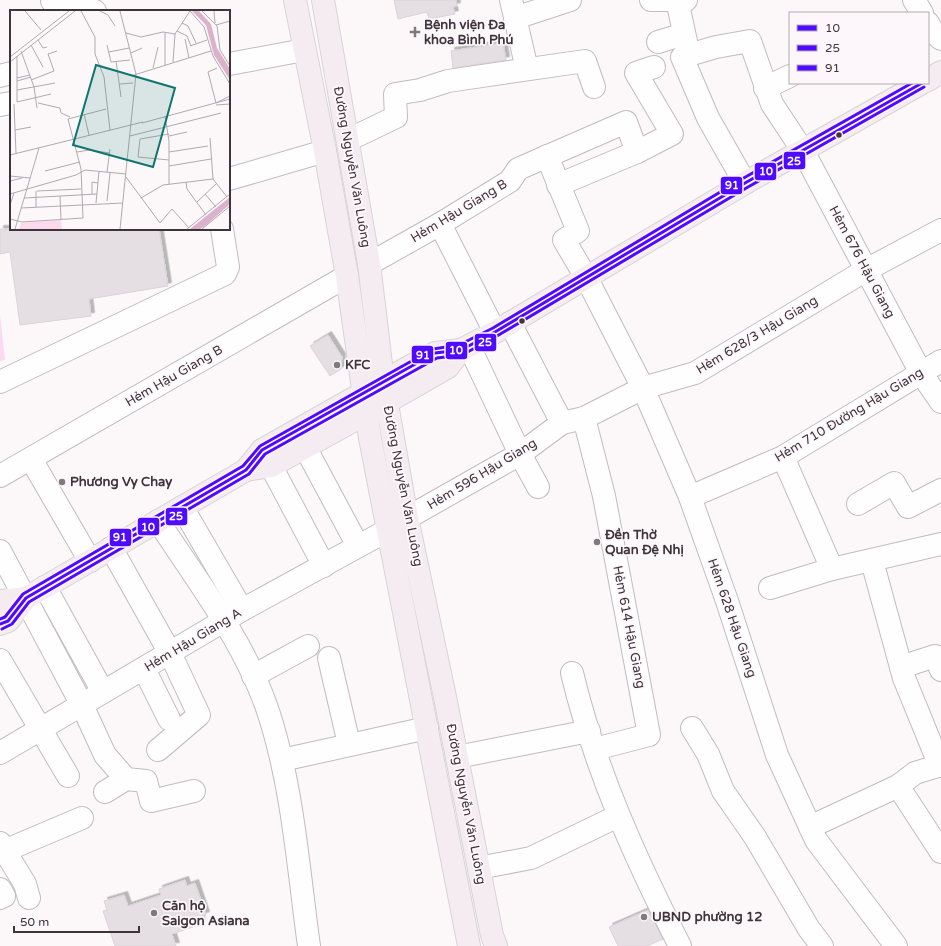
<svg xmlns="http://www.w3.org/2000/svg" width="941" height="946" font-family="'Varela Round',sans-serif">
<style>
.green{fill:#fbd9ef}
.building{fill:#e5dee2;stroke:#dad4d8;filter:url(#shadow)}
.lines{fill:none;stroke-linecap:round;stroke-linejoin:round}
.minor-casing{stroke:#c2bbbf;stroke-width:24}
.major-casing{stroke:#d8d4d6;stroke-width:24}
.minor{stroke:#fffefe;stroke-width:22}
.major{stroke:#f5ecf2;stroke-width:22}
.bus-1-casing{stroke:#fdf7fb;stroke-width:6}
.bus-2-casing{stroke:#fdf7fb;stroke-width:6}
.bus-3-casing{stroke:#fdf7fb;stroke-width:6}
.bus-1{stroke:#4f0aff;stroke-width:3}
.bus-2{stroke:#4f0aff;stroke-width:3}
.bus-3{stroke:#4f0aff;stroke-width:3}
.poi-dot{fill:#81797e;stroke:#fdf7fb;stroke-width:1.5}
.bus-dot{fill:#3f343b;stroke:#fdf7fb;stroke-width:1.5}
.labels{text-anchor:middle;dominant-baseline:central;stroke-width:3.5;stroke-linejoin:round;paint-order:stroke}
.poi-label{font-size:13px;font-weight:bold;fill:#3f343b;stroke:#fdf7fb;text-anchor:start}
.street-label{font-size:13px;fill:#3f343b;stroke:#fdf7fb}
.inset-road{fill:none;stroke:#b0aaae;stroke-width:1}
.view{fill:#0f766e;fill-opacity:0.15;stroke:#0f766e;stroke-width:2}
.inset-edge{fill:none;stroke:#3f343b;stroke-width:2}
.line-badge{stroke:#fdf7fb;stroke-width:1.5}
.badge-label{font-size:11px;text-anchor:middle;font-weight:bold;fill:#fff}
</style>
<defs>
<filter id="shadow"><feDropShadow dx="3.5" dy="-3.5" stdDeviation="0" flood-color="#0004"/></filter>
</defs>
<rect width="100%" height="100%" fill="#fcf8fa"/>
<path class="green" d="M0,315L5,360L0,361Z"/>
<g class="building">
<path d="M394,0H456L457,6L453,7L455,14L429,19L427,12L398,19Z"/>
<path d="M503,43L506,60L453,68L451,51Z"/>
<path d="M0,229H159L168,286L89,299L91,316L20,325L10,252L0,254Z"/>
<path d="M328,335L342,357L341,369L330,376L310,346Z"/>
<path d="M185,880L187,886L195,883L206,915L200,917L202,924L172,934L176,946H115L103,911L107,910L104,901L124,895L128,906L161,895L159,889Z"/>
<path d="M648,910L663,939L647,946H618L609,927Z"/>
</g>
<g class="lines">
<defs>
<g id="minor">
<path d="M511,0L527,69"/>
<path d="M651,0H686"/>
<path d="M677,0L689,55"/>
<path d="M914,0L922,13"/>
<path d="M52,1L78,5L95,11"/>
<path d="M515,18L570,0"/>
<path d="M928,23L933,32L941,39"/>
<path d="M658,42L684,34"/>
<path d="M229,64L304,50"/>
<path d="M0,76L11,73"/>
<path d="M765,88L790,76"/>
<path d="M0,105L11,103"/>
<path d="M348,140L396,117L395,94L420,90L448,81L585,61L594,87"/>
<path d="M547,156L578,231L564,240L587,279L643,388L690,497L727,601L777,755L816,840L896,946"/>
<path d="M229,179L325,151"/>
<path d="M745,183L708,118L682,57L716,47L750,41L772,104L803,151L921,373L941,402"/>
<path d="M558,185L637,152L672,134L636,73L654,67"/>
<path d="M440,224L495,332"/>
<path d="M369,264L440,224L510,181L518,169L626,122L637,152"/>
<path d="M510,323L562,423"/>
<path d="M469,346L520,454L538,487"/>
<path d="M0,382L225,274L228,267L222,229"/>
<path d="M584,418L604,496L649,735L595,749"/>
<path d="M305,447L358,546"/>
<path d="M783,457L832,569"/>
<path d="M31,459L90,561"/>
<path d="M271,466L324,566"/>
<path d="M0,476L347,276"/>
<path d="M690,497L783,457L941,361"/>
<path d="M858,504L894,483L908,507L941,490"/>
<path d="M182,507L242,610"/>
<path d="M407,518L520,454L562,423L584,418L643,388L695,373L866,270L941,230"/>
<path d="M158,521C197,580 245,643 268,711C293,787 298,867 309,946"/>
<path d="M111,548L170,653L199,715L158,750"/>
<path d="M0,551L82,705L105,755L126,779L146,781L151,801L194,791"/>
<path d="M872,561L904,678L940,766"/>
<path d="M45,587L103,692"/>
<path d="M770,588L832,569L941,544"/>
<path d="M329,658L349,744"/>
<path d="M0,660L68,776"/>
<path d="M901,667L935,656L941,670"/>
<path d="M144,669L169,719"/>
<path d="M572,673C595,769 635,858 680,946"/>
<path d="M253,676L308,646"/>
<path d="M692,728L708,754L723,791L755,837L809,929L822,946"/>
<path d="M0,753L242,610L388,530"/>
<path d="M457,757L589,731"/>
<path d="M282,760L427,728"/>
<path d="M898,786L941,852"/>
<path d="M105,792L126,779"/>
<path d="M810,827L898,786L915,773L941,765"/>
<path d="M0,843L25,884L29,898"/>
<path d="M4,851L82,818"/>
<path d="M479,868L531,858L618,816"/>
<path d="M0,889L4,896L0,898"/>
</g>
<g id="major">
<path d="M295,0L325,151L347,276L370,438L469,946"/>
<path d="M323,0L369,264L383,381L407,518L445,697L492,935L496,946"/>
<path d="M928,80L941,72"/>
<path d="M246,470L271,466L387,402L448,367L461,350"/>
<path d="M0,601L26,598"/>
<path d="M0,624L8,621L26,598L246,470L262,450L416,363L435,353L461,350L495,332L745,183L922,83"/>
</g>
</defs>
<use href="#minor" class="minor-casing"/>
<use href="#major" class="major-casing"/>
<use href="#minor" class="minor"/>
<use href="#major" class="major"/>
<defs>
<path id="bus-1" d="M0,624L8,621L26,598L246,470L262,450L435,353L461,350L495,332L745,183L922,83"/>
<path id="bus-2" d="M2,629L12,624L29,602L249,474L265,454L437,358L462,355L497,336L748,187L924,87"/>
<path id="bus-3" d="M0,619L5,617L23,594L243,466L260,446L433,349L459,345L493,328L742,179L912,83"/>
</defs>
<use href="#bus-1" class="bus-1-casing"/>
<use href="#bus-2" class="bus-2-casing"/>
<use href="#bus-3" class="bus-3-casing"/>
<use href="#bus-1" class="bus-1"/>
<use href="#bus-2" class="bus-2"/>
<use href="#bus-3" class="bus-3"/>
</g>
<g class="poi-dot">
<path d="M413 26h4v4h4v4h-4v4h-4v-4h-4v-4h4z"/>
<circle cx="337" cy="365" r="4"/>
<circle cx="62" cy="482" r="4"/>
<circle cx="597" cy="542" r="4"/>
<circle cx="154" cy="913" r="4"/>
<circle cx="644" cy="917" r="4"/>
</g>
<g class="bus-dot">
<circle cx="839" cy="135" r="3.5"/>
<circle cx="522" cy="321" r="3.5"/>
</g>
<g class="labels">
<g class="poi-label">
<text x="424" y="25">Bệnh viện Đa<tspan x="424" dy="15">khoa Bình Phú</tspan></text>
<text x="345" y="365">KFC</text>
<text x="70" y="482">Phương Vy Chay</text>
<text x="605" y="535">Đền Thờ<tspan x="605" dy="15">Quan Đệ Nhị</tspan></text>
<text x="162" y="906">Căn hộ<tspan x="162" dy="15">Saigon Asiana</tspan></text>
<text x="652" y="917">UBND phường 12</text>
</g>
<g class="street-label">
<text transform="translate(352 167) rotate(80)">Đường Nguyễn Văn Luông</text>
<text transform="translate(459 211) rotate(-31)">Hẻm Hậu Giang B</text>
<text transform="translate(862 262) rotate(62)">Hẻm 676 Hậu Giang</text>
<text transform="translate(757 335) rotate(-31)">Hẻm 628/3 Hậu Giang</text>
<text transform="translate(174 376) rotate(-30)">Hẻm Hậu Giang B</text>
<text transform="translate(849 415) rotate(-31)">Hẻm 710 Đường Hậu Giang</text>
<text transform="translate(482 474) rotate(-31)">Hẻm 596 Hậu Giang</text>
<text transform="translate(403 486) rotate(79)">Đường Nguyễn Văn Luông</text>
<text transform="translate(732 618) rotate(71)">Hẻm 628 Hậu Giang</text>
<text transform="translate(629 627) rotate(79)">Hẻm 614 Hậu Giang</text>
<text transform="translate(193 640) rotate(-31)">Hẻm Hậu Giang A</text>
<text transform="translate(466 804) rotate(79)">Đường Nguyễn Văn Luông</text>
</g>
</g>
<g transform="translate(10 10)">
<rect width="220" height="220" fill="#fcf8fa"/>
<path d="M51,210L52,219H9L11,213Z" fill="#fbd9ef"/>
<path d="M182,1H189L201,14L207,38L220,59V70L204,45L196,15ZM220,187V194L195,216L190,219H180Z" fill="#dbb1cc"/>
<path class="inset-road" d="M15,1L31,20M71,1L85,27V44L94,67L100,120M90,1L98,5L105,16M110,1L126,64L110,219M180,1L194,17L203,46L220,74M192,1L207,16L210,40L220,56M204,1L205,13M172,13L178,16L186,33M206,15L220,11M167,21L177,26L181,36M116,23L131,27L153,22L165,24M165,24L180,1M175,29L179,48M28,30L33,38L37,37M21,35L33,57M97,35L101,52L120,50M180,36L197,30M11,41L24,77L27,98M99,42L119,38M121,43L132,38M7,46V92M0,47L59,1M106,51L111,87M0,52L65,1M163,52L165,24M155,55V23M143,58L148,37M207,58L198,62L206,93L220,86M124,65L201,41M7,68L20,65M21,70L44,61L38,44L47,41M7,71L21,67M110,74L123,73M7,80L45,73M7,92L41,84M28,93L50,98L51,103L60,107M4,94L6,143M206,95L220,94M74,104L79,125M155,106L159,131V174M132,113L220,89M5,120L21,117M120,126L211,103M159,126L177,122M200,128L203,169L217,187M67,142L79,140L100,143M159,142L198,136M0,145L133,112M128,147L130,129L159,124M128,147L159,150M159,156L201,149M35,161L70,152M97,162L100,139M0,166L20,168M116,167L150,213L162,199L179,218M0,171L12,168M176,172L177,179L196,205M27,181L71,179M0,184L66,165L75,160L116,164M82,184V172L88,173M195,184L206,197M50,186L51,210M14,188L87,184M131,188L153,175L203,169M97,191L100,163M187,192L206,174M86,193L89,161M0,195L4,183M26,197V181M11,198L113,193M0,209L12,212L73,208L71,159L58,109L96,99M5,219L29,138M177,219L220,184M192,219L220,196"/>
<path class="view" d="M86,55L165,78L143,157L63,135Z"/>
<rect width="220" height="220" class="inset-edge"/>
</g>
<g class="line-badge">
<rect x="783" y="151" width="23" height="19" rx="4" fill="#4f0aff"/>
<rect x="754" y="162" width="23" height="19" rx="4" fill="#4f0aff"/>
<rect x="720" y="176" width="23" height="19" rx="4" fill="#4f0aff"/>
<rect x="474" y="333" width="23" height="19" rx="4" fill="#4f0aff"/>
<rect x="445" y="341" width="23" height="19" rx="4" fill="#4f0aff"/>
<rect x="411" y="345" width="23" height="19" rx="4" fill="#4f0aff"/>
<rect x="165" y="507" width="23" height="19" rx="4" fill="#4f0aff"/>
<rect x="137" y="517" width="23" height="19" rx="4" fill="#4f0aff"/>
<rect x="109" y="528" width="23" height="19" rx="4" fill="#4f0aff"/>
</g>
<g class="badge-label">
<text x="794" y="165">25</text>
<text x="766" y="175">10</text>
<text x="732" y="189">91</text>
<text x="485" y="346">25</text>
<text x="456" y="354">10</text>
<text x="423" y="359">91</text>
<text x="176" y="520">25</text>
<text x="148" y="531">10</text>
<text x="120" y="541">91</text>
</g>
<rect x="789" y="12" width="140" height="72" fill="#fdf7fb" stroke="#b1a9ae"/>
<rect x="797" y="25" width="20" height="6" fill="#4f0aff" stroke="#b1a9ae"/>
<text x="825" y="32" font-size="12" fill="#3f343b">10</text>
<rect x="797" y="45" width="20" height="6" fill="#4f0aff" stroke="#b1a9ae"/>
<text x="825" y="52" font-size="12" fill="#3f343b">25</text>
<rect x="797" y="65" width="20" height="6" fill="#4f0aff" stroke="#b1a9ae"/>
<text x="825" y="72" font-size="12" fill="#3f343b">91</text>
<path d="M14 926v6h125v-6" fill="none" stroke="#3f343b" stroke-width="2"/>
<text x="20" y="926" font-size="12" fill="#3f343b" stroke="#fdf7fb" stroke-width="3" paint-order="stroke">50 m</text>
</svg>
